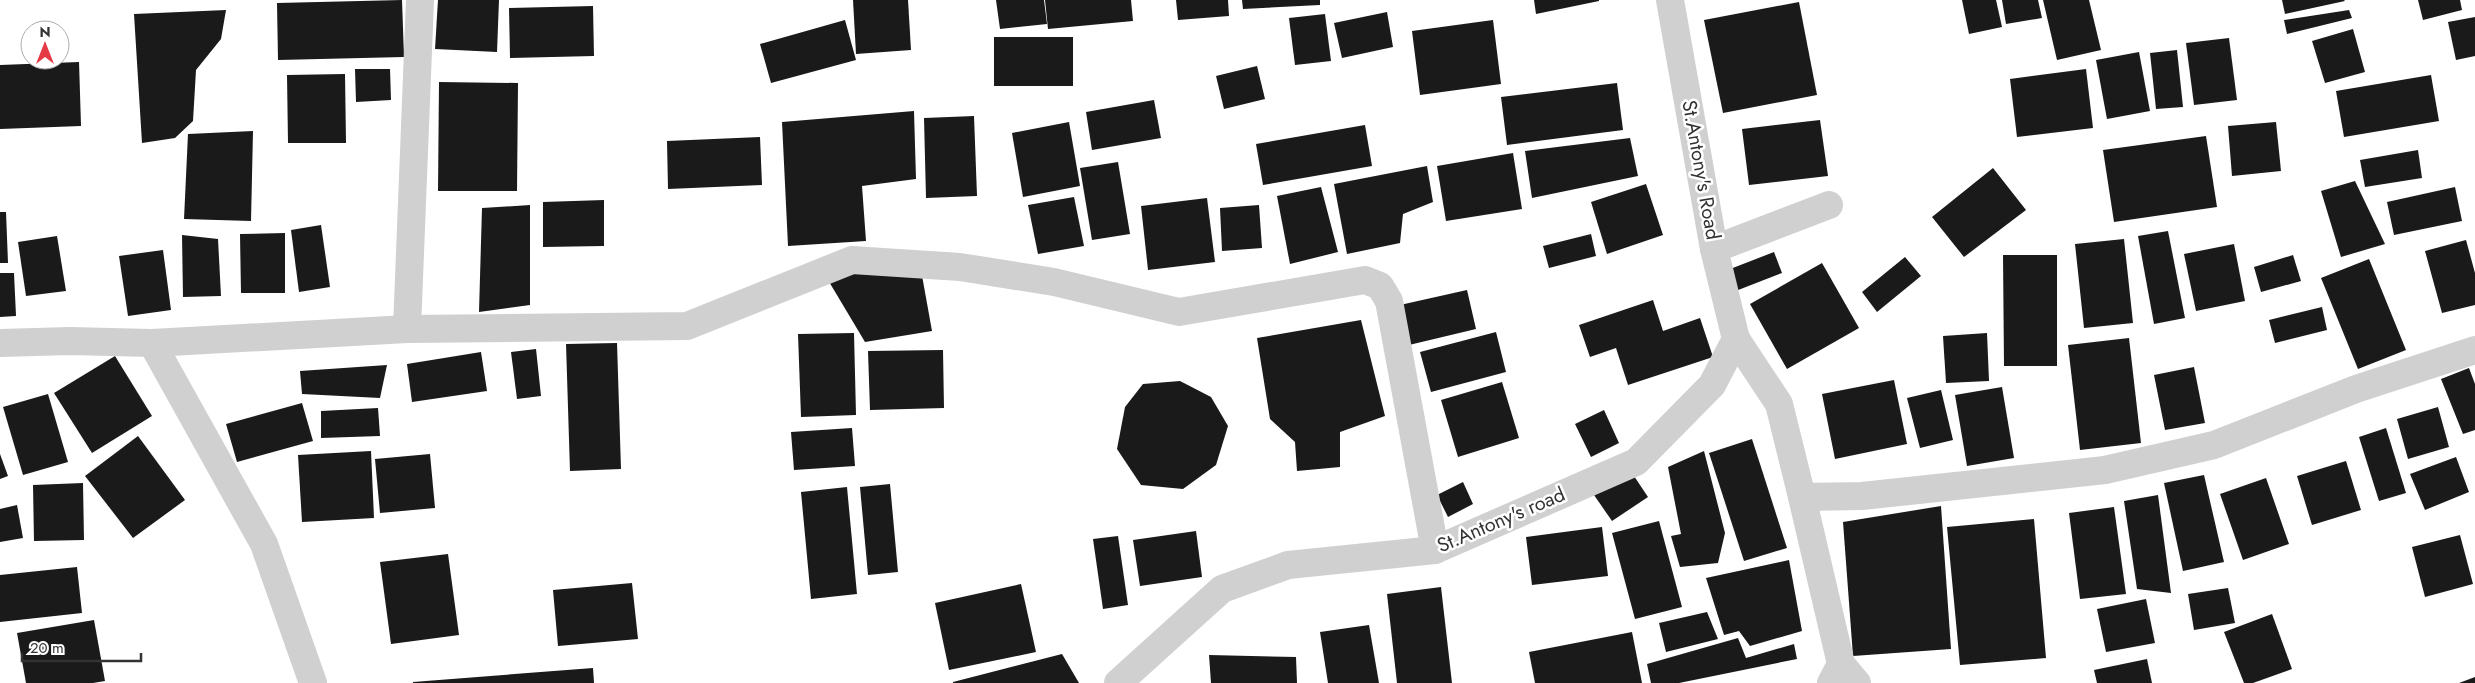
<svg xmlns="http://www.w3.org/2000/svg" width="2475" height="683" font-family="Jost,sans-serif">
<style>
.building{fill:#1a1a1a}
.lines{fill:none;stroke-linecap:round;stroke-linejoin:round}
.minor{stroke:#d0d0d0;stroke-width:28}
.labels{text-anchor:middle;dominant-baseline:central;stroke-width:5;stroke-linejoin:round;paint-order:stroke}
.street-label{font-size:20px;fill:#333;stroke:#fff}
</style>
<rect width="100%" height="100%" fill="#fff"/>
<g class="building">
<path d="M402,0L404,57L278,60L277,3Z"/>
<path d="M438,0H499L497,52L435,49Z"/>
<path d="M853,0H908L911,50L856,54Z"/>
<path d="M996,0H1044L1047,24L1000,29Z"/>
<path d="M1045,0H1131L1133,21L1048,29Z"/>
<path d="M1176,0H1228L1229,16L1178,20Z"/>
<path d="M1242,0H1320V5L1243,9Z"/>
<path d="M1534,0H1599V1L1536,14Z"/>
<path d="M1962,0H1996L2002,27L1969,34Z"/>
<path d="M2002,0H2038L2042,18L2006,24Z"/>
<path d="M2043,0H2089L2101,50L2057,60Z"/>
<path d="M2282,0H2344L2345,1L2285,14Z"/>
<path d="M2418,0H2460L2462,10L2423,20Z"/>
<path d="M1799,2L1817,95L1723,113L1704,20Z"/>
<path d="M593,6L594,56L510,58L509,8Z"/>
<path d="M226,10L221,39L196,70L193,121L175,138L142,143L134,14Z"/>
<path d="M2349,10L2352,18L2287,34L2284,20Z"/>
<path d="M1387,12L1393,47L1342,58L1334,23Z"/>
<path d="M1325,14L1331,61L1295,65L1289,18Z"/>
<path d="M2475,17V56L2456,60L2448,22Z"/>
<path d="M845,20L856,60L771,83L760,44Z"/>
<path d="M1493,20L1501,84L1420,95L1412,31Z"/>
<path d="M2353,29L2365,72L2325,83L2312,41Z"/>
<rect x="994" y="37" width="79" height="49"/>
<path d="M2229,38L2237,100L2194,105L2186,43Z"/>
<path d="M2177,50L2183,107L2156,109L2150,53Z"/>
<path d="M2139,52L2150,111L2107,119L2096,60Z"/>
<path d="M79,62L81,126L0,129V65Z"/>
<path d="M1257,66L1265,99L1224,109L1216,76Z"/>
<path d="M355,69H390L391,100L356,102Z"/>
<path d="M2086,69L2093,128L2017,137L2010,79Z"/>
<path d="M345,74L346,143H288L287,75Z"/>
<path d="M2431,75L2439,121L2344,137L2336,91Z"/>
<path d="M439,82L518,83L517,191H438Z"/>
<path d="M1617,83L1623,130L1507,145L1501,97Z"/>
<path d="M1154,100L1161,138L1092,150L1086,112Z"/>
<path d="M914,111L916,179L862,186L866,241L788,246L782,122Z"/>
<path d="M974,116L977,196L926,198L924,118Z"/>
<path d="M1820,120L1828,176L1749,185L1742,129Z"/>
<path d="M1069,122L1080,186L1023,197L1012,133Z"/>
<path d="M2276,122L2281,171L2232,176L2228,126Z"/>
<path d="M1365,125L1372,166L1263,185L1256,144Z"/>
<path d="M253,131L251,221L184,219L188,134Z"/>
<path d="M2206,136L2217,207L2114,222L2103,150Z"/>
<path d="M760,137L762,185L668,189L667,141Z"/>
<path d="M1630,138L1638,176L1532,198L1525,151Z"/>
<path d="M2418,150L2422,178L2365,187L2360,160Z"/>
<path d="M1513,153L1522,209L1446,221L1437,166Z"/>
<path d="M1118,162L1130,234L1092,240L1080,168Z"/>
<path d="M1427,166L1433,202L1403,214L1400,243L1347,254L1334,184Z"/>
<path d="M1993,168L2026,210L1964,257L1932,217Z"/>
<path d="M2355,181L2385,244L2341,257L2321,191Z"/>
<path d="M1646,184L1663,235L1607,254L1591,202Z"/>
<path d="M1321,187L1338,252L1290,264L1277,196Z"/>
<path d="M2455,187L2462,221L2394,235L2387,202Z"/>
<path d="M1074,197L1084,246L1038,254L1028,205Z"/>
<path d="M1207,198L1215,262L1148,270L1141,206Z"/>
<path d="M604,200V246L543,247V202Z"/>
<path d="M530,205V305L479,312L482,208Z"/>
<path d="M1259,205L1262,248L1222,251L1220,208Z"/>
<path d="M0,212H6L8,263H0Z"/>
<path d="M321,225L330,287L299,292L291,230Z"/>
<path d="M2168,231L2185,318L2154,324L2138,236Z"/>
<path d="M285,233V293H241L240,234Z"/>
<path d="M1591,234L1596,256L1549,268L1543,246Z"/>
<path d="M182,235L218,239L221,296L183,297Z"/>
<path d="M57,236L66,291L26,296L18,242Z"/>
<path d="M2124,239L2133,323L2084,328L2075,244Z"/>
<path d="M2466,240L2475,273V305L2442,313L2425,251Z"/>
<path d="M2234,244L2245,301L2196,311L2184,254Z"/>
<path d="M163,250L171,310L128,316L119,256Z"/>
<path d="M1774,252L1782,273L1733,292L1725,271Z"/>
<path d="M2003,255H2057V366H2004Z"/>
<path d="M2293,255L2301,281L2261,292L2254,267Z"/>
<path d="M1905,257L1921,276L1877,312L1862,292Z"/>
<path d="M2369,259L2406,350L2358,369L2321,278Z"/>
<path d="M1822,263L1859,328L1787,369L1750,304Z"/>
<path d="M849,268L921,270L932,331L865,342L828,280Z"/>
<path d="M0,273H14L16,316L0,317Z"/>
<path d="M1467,290L1476,329L1409,345L1400,305Z"/>
<path d="M1653,300L1663,331L1700,318L1713,357L1628,385L1616,348L1590,357L1579,325Z"/>
<path d="M2322,307L2327,330L2275,343L2269,320Z"/>
<path d="M1361,320L1385,416L1340,432V467L1297,471L1295,442L1270,419L1257,338Z"/>
<path d="M1496,332L1506,372L1431,392L1420,352Z"/>
<path d="M854,333L856,415L801,417L798,334Z"/>
<path d="M1987,333L1989,381L1946,383L1943,336Z"/>
<path d="M2129,338L2141,443L2080,450L2068,345Z"/>
<path d="M617,343L621,469L570,471L566,344Z"/>
<path d="M536,349L541,396L517,399L511,352Z"/>
<path d="M943,350L944,408L870,410L868,351Z"/>
<path d="M481,352L487,391L412,402L407,364Z"/>
<path d="M115,356L152,416L92,453L54,393Z"/>
<path d="M387,365L380,398L302,394L300,371Z"/>
<path d="M2194,367L2205,423L2165,430L2154,375Z"/>
<path d="M2469,368L2475,384V430L2463,434L2441,379Z"/>
<path d="M1894,380L1907,444L1835,459L1822,394Z"/>
<path d="M1180,381L1211,397L1228,426L1216,465L1183,489L1141,485L1117,449L1125,407L1143,384Z"/>
<path d="M1502,382L1519,438L1458,457L1441,400Z"/>
<path d="M2002,387L2014,458L1967,466L1955,395Z"/>
<path d="M1941,390L1953,440L1920,448L1907,398Z"/>
<path d="M48,394L68,462L23,475L3,407Z"/>
<path d="M302,403L313,441L237,462L226,424Z"/>
<path d="M2438,407L2449,447L2408,459L2397,419Z"/>
<path d="M378,408L380,436L321,438V411Z"/>
<path d="M1604,410L1619,443L1591,457L1575,424Z"/>
<path d="M852,428L855,466L794,470L791,432Z"/>
<path d="M2386,428L2406,493L2379,501L2359,437Z"/>
<path d="M138,436L185,500L133,538L85,476Z"/>
<path d="M1752,439L1787,548L1744,561L1709,453Z"/>
<path d="M371,451L374,518L302,522L298,455Z"/>
<path d="M1704,451L1725,533L1718,563L1680,567L1671,536L1681,534L1668,467Z"/>
<path d="M0,454L8,476L0,479Z"/>
<path d="M430,454L435,508L380,513L375,459Z"/>
<path d="M2456,457L2469,492L2425,510L2410,474Z"/>
<path d="M2346,461L2361,510L2312,525L2297,476Z"/>
<path d="M1630,470L1648,497L1612,521L1594,495Z"/>
<path d="M2204,475L2224,562L2183,571L2164,483Z"/>
<path d="M2266,478L2289,544L2243,560L2220,494Z"/>
<path d="M1463,482L1473,504L1448,517L1437,495Z"/>
<path d="M83,483L84,540L34,541L33,485Z"/>
<path d="M890,484L898,572L868,575L860,487Z"/>
<path d="M847,487L857,594L811,599L801,492Z"/>
<path d="M2158,495L2171,593L2137,589L2124,501Z"/>
<path d="M17,505L23,538L0,542V509Z"/>
<path d="M1941,506L1951,649L1853,656L1843,522Z"/>
<path d="M2114,507L2126,594L2080,599L2069,513Z"/>
<path d="M2034,519L2046,658L1960,665L1947,527Z"/>
<path d="M1659,521L1682,607L1635,619L1612,533Z"/>
<path d="M1602,527L1608,576L1532,585L1526,537Z"/>
<path d="M1196,531L1202,577L1140,586L1133,540Z"/>
<path d="M2460,535L2473,584L2425,597L2412,547Z"/>
<path d="M1118,536L1128,605L1103,609L1093,539Z"/>
<path d="M448,554L459,635L391,644L380,562Z"/>
<path d="M1789,560L1802,631L1750,646L1739,631L1724,635L1706,578Z"/>
<path d="M77,567L82,613L0,622V575Z"/>
<path d="M632,583L638,639L558,646L553,590Z"/>
<path d="M1021,584L1036,652L949,670L935,603Z"/>
<path d="M1441,587L1452,683H1397L1387,594Z"/>
<path d="M2228,588L2235,623L2194,630L2188,594Z"/>
<path d="M2146,599L2155,643L2106,652L2097,609Z"/>
<path d="M1707,612L1718,639L1666,652L1659,623Z"/>
<path d="M2272,614L2292,669L2253,683H2244L2224,632Z"/>
<path d="M94,620L105,681L93,683H26L17,633Z"/>
<path d="M1369,625L1379,683H1328L1320,632Z"/>
<path d="M1632,632L1642,683H1535L1529,652Z"/>
<path d="M1738,638L1746,658L1794,644L1797,659L1679,683H1651L1647,664Z"/>
<path d="M1062,654L1079,683H953V682Z"/>
<path d="M1209,655L1296,657L1297,683H1211Z"/>
<path d="M2147,659L2152,683H2097L2094,670Z"/>
<path d="M593,668L594,683H413V682Z"/>
<path d="M2475,677V683H2459Z"/>
</g>
<g class="lines">
<g class="minor">
<path d="M1670,0L1714,249L1829,205"/>
<path d="M407,329L420,0"/>
<path d="M1736,339L1779,404L1802,497L1862,496L2105,470L2214,445L2356,389L2475,350"/>
<path d="M0,343L70,341L152,343L407,329L687,326L852,260L960,267L1054,282L1179,312L1365,280L1380,286L1389,301L1435,550"/>
<path d="M152,343L264,544L313,683"/>
<path d="M1802,497L1841,664L1831,683"/>
<path d="M1841,664L1857,683"/>
<path d="M1118,683L1222,589L1288,565L1435,550L1636,462L1712,385L1736,339L1714,249"/>
</g>
</g>
<g class="labels">
<g class="street-label">
<text transform="translate(1701 170) rotate(80)">St.Antony's Road</text>
<text transform="translate(1501 520) rotate(-23)">St.Antony's road</text>
</g>
</g>
<g transform="translate(45 45)"><circle r="24" fill="#ffffff" stroke="#adadad"/>
<path d="M0-4L9 19L0 12L-9 19Z" fill="#e63946"/>
<text y="-8" font-size="14" font-weight="bold" text-anchor="middle" fill="#333333">N</text>
</g>
<path d="M22 653v8h119v-8" fill="none" stroke="#333333" stroke-width="2.5"/>
<text x="30" y="653" font-size="15" fill="#333333" stroke="#ffffff" stroke-width="4" paint-order="stroke">20 m</text>
</svg>
